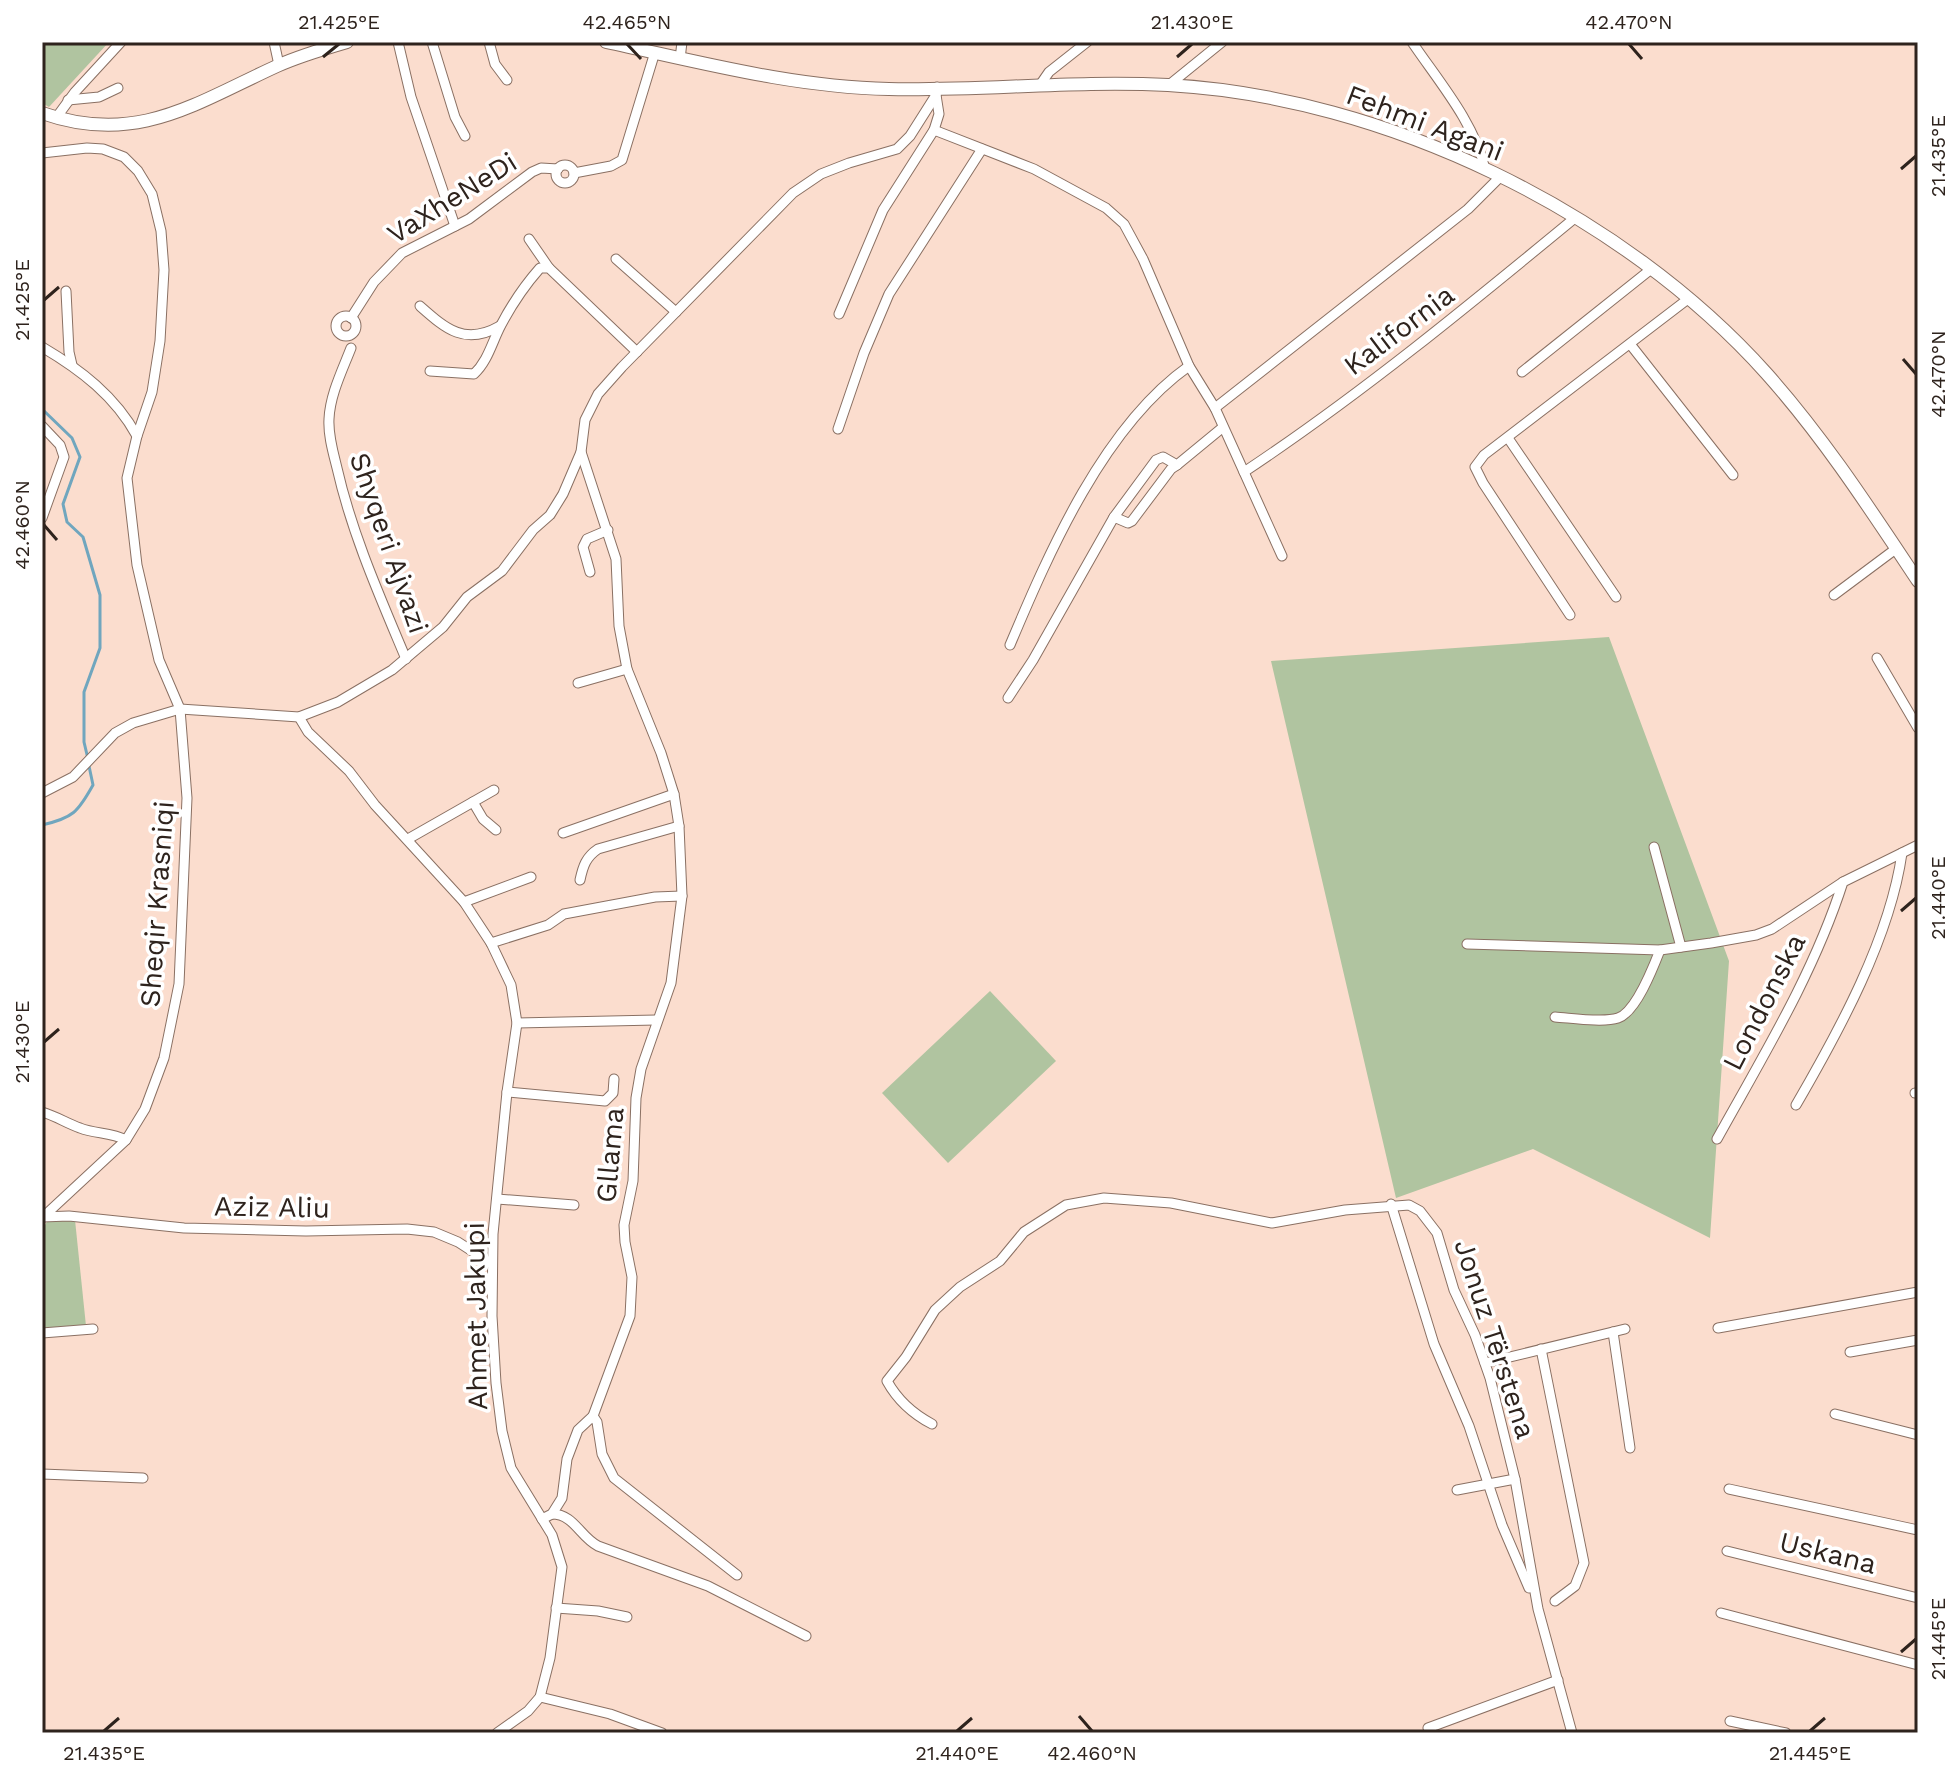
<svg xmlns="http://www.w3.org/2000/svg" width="1960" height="1775" font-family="'Work Sans',sans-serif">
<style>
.green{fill:#b0c4a0}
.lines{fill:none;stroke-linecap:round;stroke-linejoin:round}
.stream{stroke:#70a6be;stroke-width:3}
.minor-casing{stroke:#8a7063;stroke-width:11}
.major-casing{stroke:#8a7063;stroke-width:14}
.minor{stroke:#fff;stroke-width:9}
.major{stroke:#fff;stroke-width:12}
.ticks{fill:none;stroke:#2e231d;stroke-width:3}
.labels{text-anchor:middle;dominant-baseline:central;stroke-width:7;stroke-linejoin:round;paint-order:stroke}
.street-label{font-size:28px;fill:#2e231d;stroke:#fff}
.neatline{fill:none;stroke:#2e231d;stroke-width:3}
.ticks-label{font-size:20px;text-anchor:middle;fill:#2e231d}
</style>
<rect width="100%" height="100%" fill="#fbddce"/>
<g class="green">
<path d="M42,42H109L49,107L42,103Z"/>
<path d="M1609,637L1729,961L1710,1238L1533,1149L1396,1198L1271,661Z"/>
<path d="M990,991L1056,1061L948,1163L882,1093Z"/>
<path d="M48,1220H75L86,1326L42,1330V1230Z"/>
</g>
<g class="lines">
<g class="stream">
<path d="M42,409L72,438L80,457L63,504L67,522L83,537L100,595V648L84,692V742L88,759"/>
<path d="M42,825C73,818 78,812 93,785L89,766"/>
</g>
<defs>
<g id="minor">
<path d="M274,42L279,65"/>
<path d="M398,42L411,97L455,226"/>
<path d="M432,42L455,117L465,136"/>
<path d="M489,42L495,64L507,80"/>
<path d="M1412,42C1439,82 1474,122 1485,169"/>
<path d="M680,59L682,42"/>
<path d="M1040,85L1049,72L1087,42"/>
<path d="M1169,85L1222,42"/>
<path d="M68,100L99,97L118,88"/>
<path d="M56,118L75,92L121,42"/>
<path d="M934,130L1034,169L1106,208L1124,224L1143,259L1189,366L1215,408L1282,556"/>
<path d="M42,153L87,148L103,149L124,157L138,171L152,194L161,231L164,270L160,341L152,392L137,436L127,478L137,565L159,660L180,709L187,798L179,984L164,1058L145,1109L126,1140L42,1218"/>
<circle cx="565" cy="174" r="9"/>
<path d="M574,173L611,166L622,160L655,52"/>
<path d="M529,239L549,268"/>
<path d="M616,259L676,312"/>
<path d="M66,291L69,352L72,365"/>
<path d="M420,306C446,329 465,346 500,326"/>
<path d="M839,314L883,210L934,130L939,114L936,95"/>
<circle cx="346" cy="326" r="10"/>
<path d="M351,318L374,282L402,253L469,219L532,172L541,168L558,169"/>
<path d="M1630,344L1733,475"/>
<path d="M42,347C81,370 115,396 137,436"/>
<path d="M351,348C342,371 330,395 329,419C328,435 333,452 337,468C352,534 380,597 406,659"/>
<path d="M430,371L474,374C488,361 492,342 501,325C512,304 525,285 540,268H549L637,352"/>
<path d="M1522,372L1650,270"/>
<path d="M1215,408L1468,209L1500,177"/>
<path d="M42,426L60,445L64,457L42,518"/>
<path d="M838,429L864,353L889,294L982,149"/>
<path d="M1508,438L1616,597"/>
<path d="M1244,472C1360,395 1468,306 1576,217"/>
<path d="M1114,517L1128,523L1132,521L1171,469L1177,465"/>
<path d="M590,572L583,547L587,539L608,530"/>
<path d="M1834,595L1897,548"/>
<path d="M1570,615L1483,483L1475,467L1484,455L1688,299"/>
<path d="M1010,645C1050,550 1104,426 1189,366"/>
<path d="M1877,658L1918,728"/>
<path d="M578,683L627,669"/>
<path d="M1008,698L1033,660L1114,517L1156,460L1163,457L1177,465L1222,428"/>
<path d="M299,717L308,732L349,771L375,805L464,902L491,943L511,985L517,1023L507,1092L493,1234L492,1316L496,1383L502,1431L511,1468L552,1535L562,1567L550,1658L540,1697L528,1711L497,1733"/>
<path d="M42,793L73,777L115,733L133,723L180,709L299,717L338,702L392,670L443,627L467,597L502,571L533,530L550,515L563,494L581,452L585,420L598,394L622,367L793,193L821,174L849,163L897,149L910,136L936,95L937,87"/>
<path d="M473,802L483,819L496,830"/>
<path d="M563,833L674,794"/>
<path d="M408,839L494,790"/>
<path d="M1654,847L1681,947"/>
<path d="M580,880C583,866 586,857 598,849L679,826"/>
<path d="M464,902L531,877"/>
<path d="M491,943L548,925L564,914L655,897L682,896"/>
<path d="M1467,944L1660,950L1711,943L1756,935L1772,929L1843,882"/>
<path d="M1555,1017C1571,1018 1603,1023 1618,1018C1636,1012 1653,968 1660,950"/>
<path d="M517,1023L656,1020"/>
<path d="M507,1092L605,1101L613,1093L614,1079"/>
<path d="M1915,1093H1918"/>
<path d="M1796,1105C1839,1031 1890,938 1902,853"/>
<path d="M42,1112C56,1116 66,1123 80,1128C95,1134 111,1132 126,1140"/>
<path d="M1717,1139C1763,1056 1814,973 1843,882L1918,845"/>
<path d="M497,1199L574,1205"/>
<path d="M1391,1204L1434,1344L1469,1426L1502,1525L1529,1588"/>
<path d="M42,1217L69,1216L184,1228L306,1231L407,1229L434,1232L458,1242L492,1264"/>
<path d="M1718,1328L1918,1292"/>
<path d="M1613,1332L1630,1448"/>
<path d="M42,1333L93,1329"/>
<path d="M1541,1349L1584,1563L1575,1586L1555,1601"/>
<path d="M1850,1352L1918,1340"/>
<path d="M1485,1363L1625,1329"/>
<path d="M1835,1414L1918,1435"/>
<path d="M593,1416L597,1422L602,1454L614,1478L737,1575"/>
<path d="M932,1424C913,1414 898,1401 887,1381L906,1357L935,1310L960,1287L1000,1261L1024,1232L1066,1205L1104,1198L1171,1203L1272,1223L1345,1210L1409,1205L1420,1211L1437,1233L1454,1290L1475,1335L1490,1378L1515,1479L1538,1609L1572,1733"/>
<path d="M42,1474L143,1478"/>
<path d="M1729,1489L1918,1530"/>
<path d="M1457,1490L1515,1479"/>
<path d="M552,1514C574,1514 580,1537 598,1546L708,1586L806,1636"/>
<path d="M542,1519L552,1514L562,1498L567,1459L578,1430L593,1416L630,1316L632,1277L625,1242L624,1225L633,1181L636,1098L641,1069L671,983L682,896L679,826L674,794L661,753L627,669L619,626L616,559L581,452"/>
<path d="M1727,1551L1918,1598"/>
<path d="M556,1608L598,1611L627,1617"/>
<path d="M1721,1613L1918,1665"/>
<path d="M540,1697L610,1714L662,1733"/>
<path d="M1730,1721L1786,1733"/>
<path d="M1428,1728L1558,1680"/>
</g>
<g id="major">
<path d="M606,42C700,62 792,87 889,89C982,91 1075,80 1168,85C1385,97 1622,212 1767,374C1824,438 1870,509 1918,581"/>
<path d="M42,113C136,146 194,104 277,66C299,56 323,49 347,42"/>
</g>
</defs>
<use href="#minor" class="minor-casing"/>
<use href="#major" class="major-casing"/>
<use href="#minor" class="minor"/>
<use href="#major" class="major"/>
</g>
<path class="ticks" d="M627,44L641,59M1629,44L1642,59M323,57L339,44M1177,57L1192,44M1901,169L1916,156M44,300L59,287M1903,359L1916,374M44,525L57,540M1901,911L1916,898M44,1042L59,1029M1901,1652L1916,1639M1079,1716L1092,1731M104,1731L119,1718M957,1731L972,1718M1810,1731L1825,1718"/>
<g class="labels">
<g class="street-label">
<text transform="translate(1425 123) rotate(21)">Fehmi Agani</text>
<text transform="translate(452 198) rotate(-32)">VaXheNeDi</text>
<text transform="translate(1399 330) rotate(-37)">Kalifornia</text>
<text transform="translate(389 543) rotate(71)">Shyqeri Ajvazi</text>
<text transform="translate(157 904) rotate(-86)">Sheqir Krasniqi</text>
<text transform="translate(1764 1002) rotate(-63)">Londonska</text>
<text transform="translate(610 1155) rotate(-85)">Gllama</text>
<text transform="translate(272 1207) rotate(1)">Aziz Aliu</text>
<text transform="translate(476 1316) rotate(-91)">Ahmet Jakupi</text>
<text transform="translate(1495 1339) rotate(72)">Jonuz Tërstena</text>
<text transform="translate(1828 1553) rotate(14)">Uskana</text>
</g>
</g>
<rect width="1960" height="1775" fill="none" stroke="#ffffff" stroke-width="88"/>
<rect x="44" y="44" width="1872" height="1687" class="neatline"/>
<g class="ticks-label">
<text x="339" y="29">21.425°E</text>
<text x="627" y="29">42.465°N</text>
<text x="1192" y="29">21.430°E</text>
<text x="1629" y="29">42.470°N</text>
<text transform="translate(1938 156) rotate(-90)" y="7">21.435°E</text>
<text transform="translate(22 300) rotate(-90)" y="7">21.425°E</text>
<text transform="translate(1938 374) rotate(-90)" y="7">42.470°N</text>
<text transform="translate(22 525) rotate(-90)" y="7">42.460°N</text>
<text transform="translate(1938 898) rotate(-90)" y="7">21.440°E</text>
<text transform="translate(22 1042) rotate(-90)" y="7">21.430°E</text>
<text transform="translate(1938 1639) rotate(-90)" y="7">21.445°E</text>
<text x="104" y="1760">21.435°E</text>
<text x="957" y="1760">21.440°E</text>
<text x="1092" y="1760">42.460°N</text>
<text x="1810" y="1760">21.445°E</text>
</g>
</svg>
